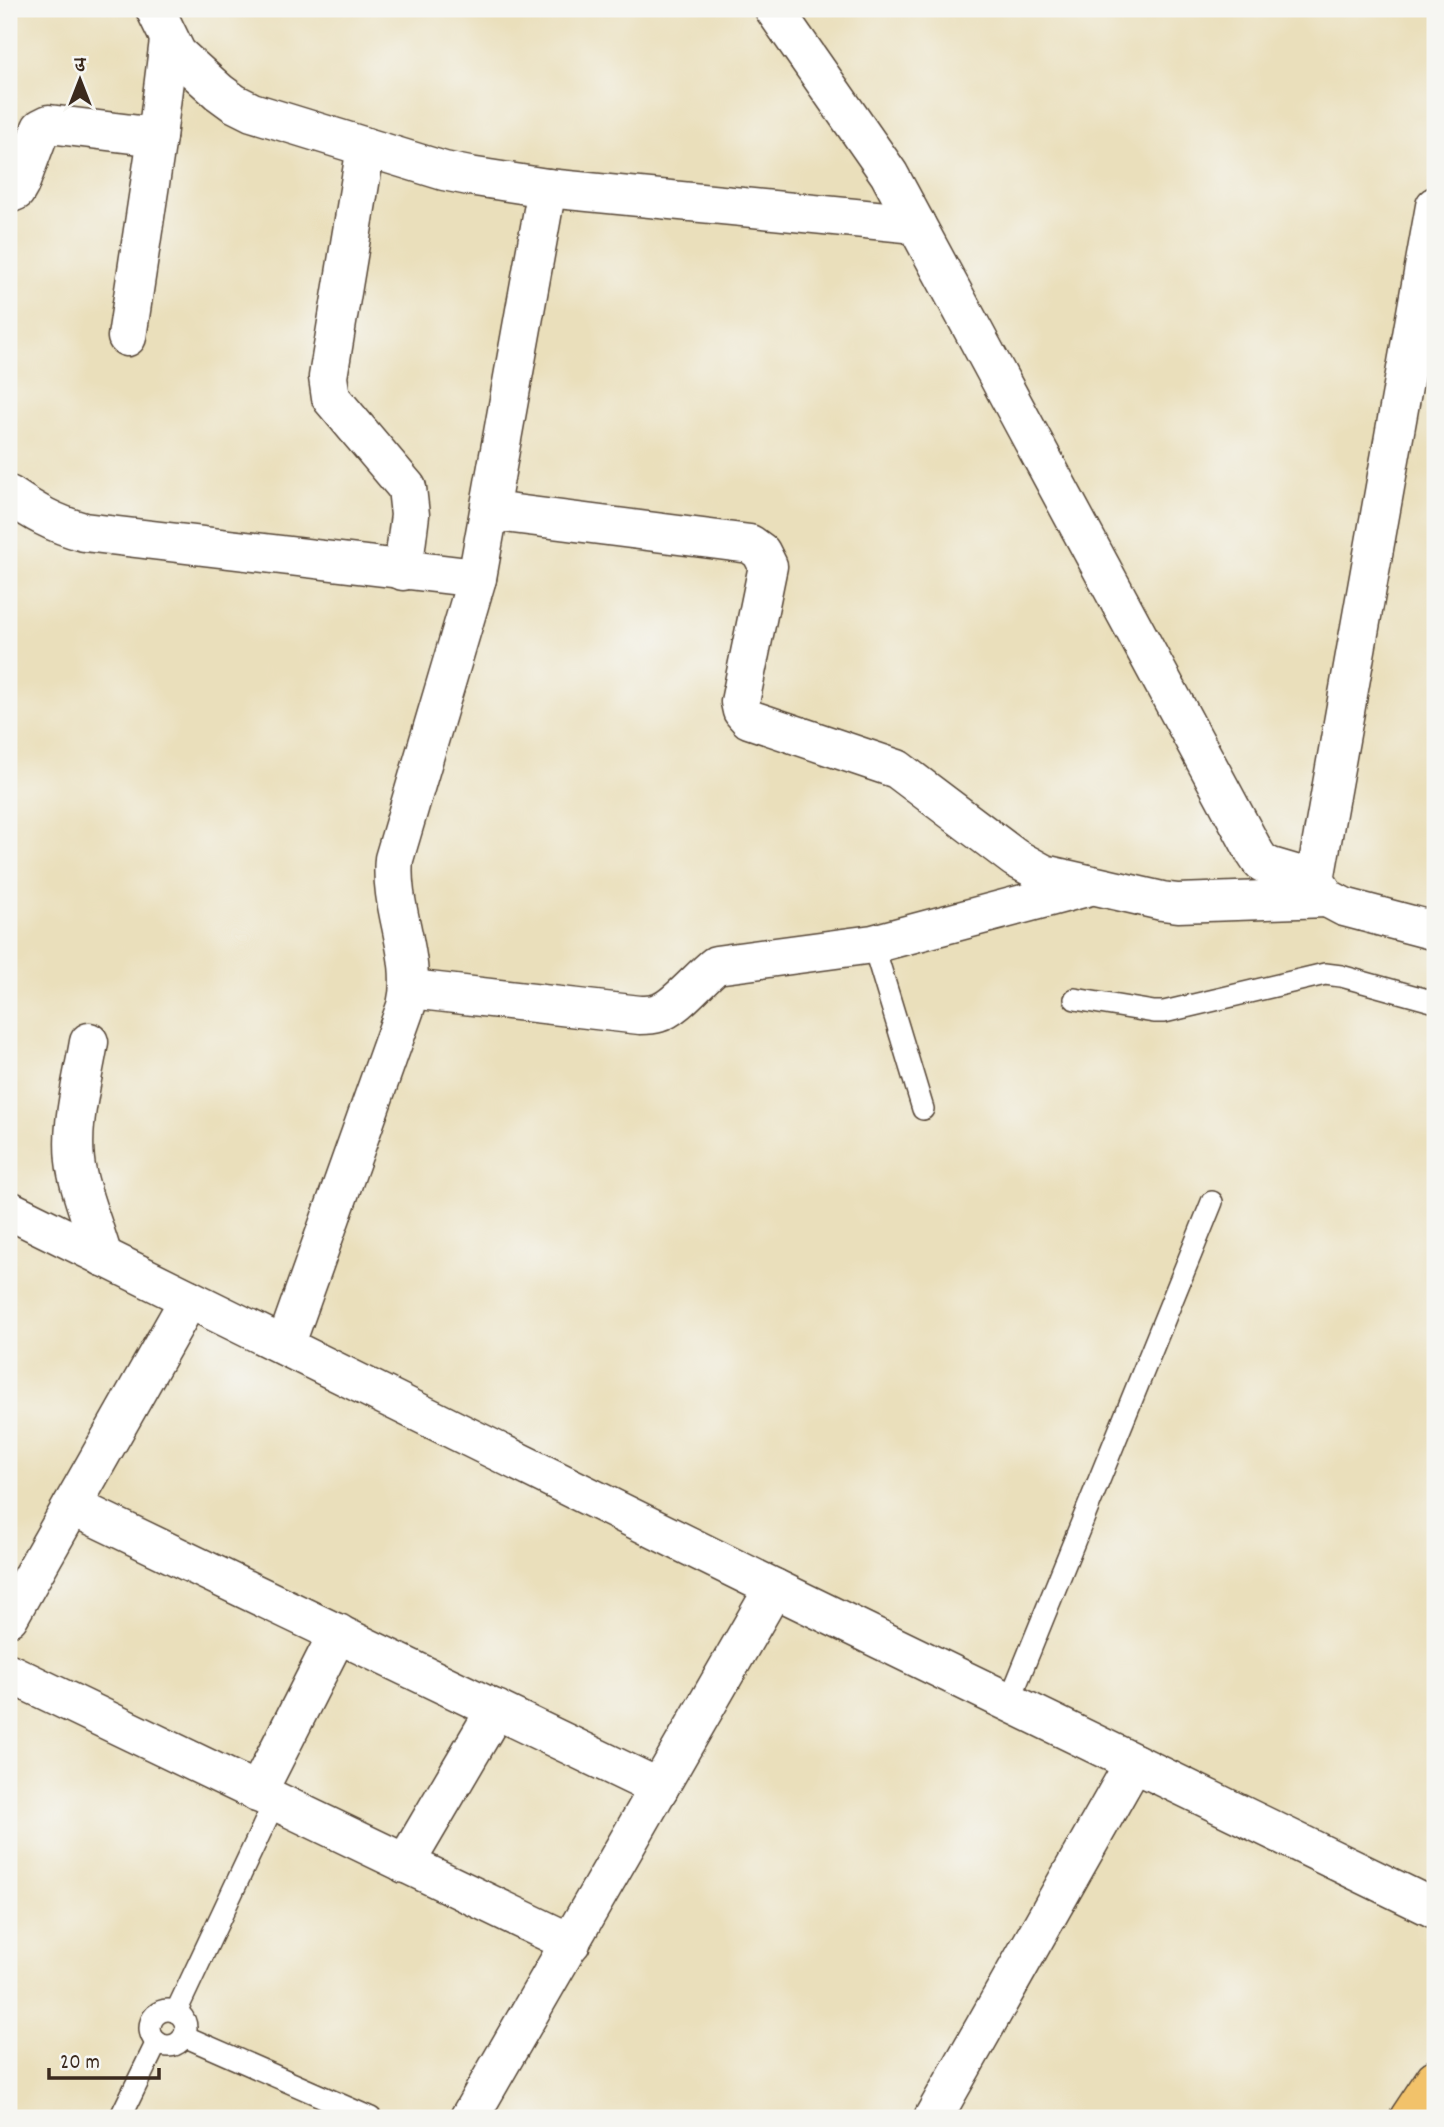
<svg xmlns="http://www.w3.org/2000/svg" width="1444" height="2127" font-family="Dekko,'Playpen Sans Deva',sans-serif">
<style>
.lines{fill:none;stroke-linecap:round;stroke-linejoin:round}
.service-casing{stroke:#554536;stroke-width:24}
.minor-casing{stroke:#554536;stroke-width:41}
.trunk-casing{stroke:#554536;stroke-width:41}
.service{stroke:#fff;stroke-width:21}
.minor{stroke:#fff;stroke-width:38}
.trunk{stroke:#f2c26a;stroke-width:38}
</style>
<rect width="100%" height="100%" fill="#f6f6f2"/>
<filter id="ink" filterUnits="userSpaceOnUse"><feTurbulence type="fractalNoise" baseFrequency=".0143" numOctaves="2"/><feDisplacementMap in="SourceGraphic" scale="14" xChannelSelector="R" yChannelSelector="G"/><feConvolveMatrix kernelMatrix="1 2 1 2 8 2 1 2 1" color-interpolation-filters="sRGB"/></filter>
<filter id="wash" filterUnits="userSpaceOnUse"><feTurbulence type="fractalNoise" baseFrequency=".00686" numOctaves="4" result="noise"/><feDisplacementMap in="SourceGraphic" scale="28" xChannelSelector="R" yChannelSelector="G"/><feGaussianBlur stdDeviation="1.57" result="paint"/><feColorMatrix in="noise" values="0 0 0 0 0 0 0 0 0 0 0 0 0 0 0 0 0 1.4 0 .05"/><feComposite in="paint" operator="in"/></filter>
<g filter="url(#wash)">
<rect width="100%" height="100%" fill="#eadfbb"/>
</g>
<g filter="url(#ink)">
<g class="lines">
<defs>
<g id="service">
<path d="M873,944L923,1109"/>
<path d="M1075,999L1154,1012H1164L1325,974L1341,976L1435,1002"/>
<path d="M1009,1702L1212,1202"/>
<circle cx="168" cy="2028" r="18"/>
<path d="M176,2012L275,1801"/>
<path d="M184,2036L371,2118"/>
<path d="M120,2118L157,2042"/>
</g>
<g id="minor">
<path d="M155,9L177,54L219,92L234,103L252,112L444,171L469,176L547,188L916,224"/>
<path d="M774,9L889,174L1255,853L1261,862L1271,867L1315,880"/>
<path d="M366,147L328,377L331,398L407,488L410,515L403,571"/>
<path d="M9,194L16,191L20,184L41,128L49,124L157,137"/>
<path d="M1435,206L1315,880L1327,898L1344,907L1435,931"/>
<path d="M127,337L157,137L169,40"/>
<path d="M9,495C34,512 54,524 84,532L477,578"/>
<path d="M490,511L750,544L761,552L768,566L740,702L742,711L749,719L897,769L1015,858L1044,874L1162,901L1178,903L1327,898"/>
<path d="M411,989L640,1015C646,1015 652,1015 658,1013C676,1008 699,978 716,965L873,944L1087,887"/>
<path d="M89,1042C82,1084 68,1131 77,1173C83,1201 95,1229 103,1257"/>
<path d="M9,1210L774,1588L1435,1909"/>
<path d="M285,1346L406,1006C418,957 389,909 394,859L477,578L547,188"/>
<path d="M72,1506L659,1788"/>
<path d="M9,1617L189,1299"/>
<path d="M9,1673L571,1943"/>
<path d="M257,1793L338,1633"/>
<path d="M405,1864L496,1709"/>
<path d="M469,2118L774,1588"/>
<path d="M933,2118L1134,1763"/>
</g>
<path id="trunk" d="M1409,2118L1435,2079"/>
</defs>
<use href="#service" class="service-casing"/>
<use href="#minor" class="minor-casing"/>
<use href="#trunk" class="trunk-casing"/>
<use href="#service" class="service"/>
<use href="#minor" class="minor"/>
<use href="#trunk" class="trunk"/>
</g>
</g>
<rect width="1444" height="2127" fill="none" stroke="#f6f6f2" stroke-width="35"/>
<g transform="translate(80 80)" stroke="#f6f6f2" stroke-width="5" paint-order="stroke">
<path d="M0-5L12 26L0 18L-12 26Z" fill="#3b2a1e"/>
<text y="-10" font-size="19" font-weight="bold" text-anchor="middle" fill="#3b2a1e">उ</text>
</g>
<path d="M49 2068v10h110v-10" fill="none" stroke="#3b2a1e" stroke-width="3.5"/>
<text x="60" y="2068" font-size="21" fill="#3b2a1e" stroke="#f6f6f2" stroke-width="5" paint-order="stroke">20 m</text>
</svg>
